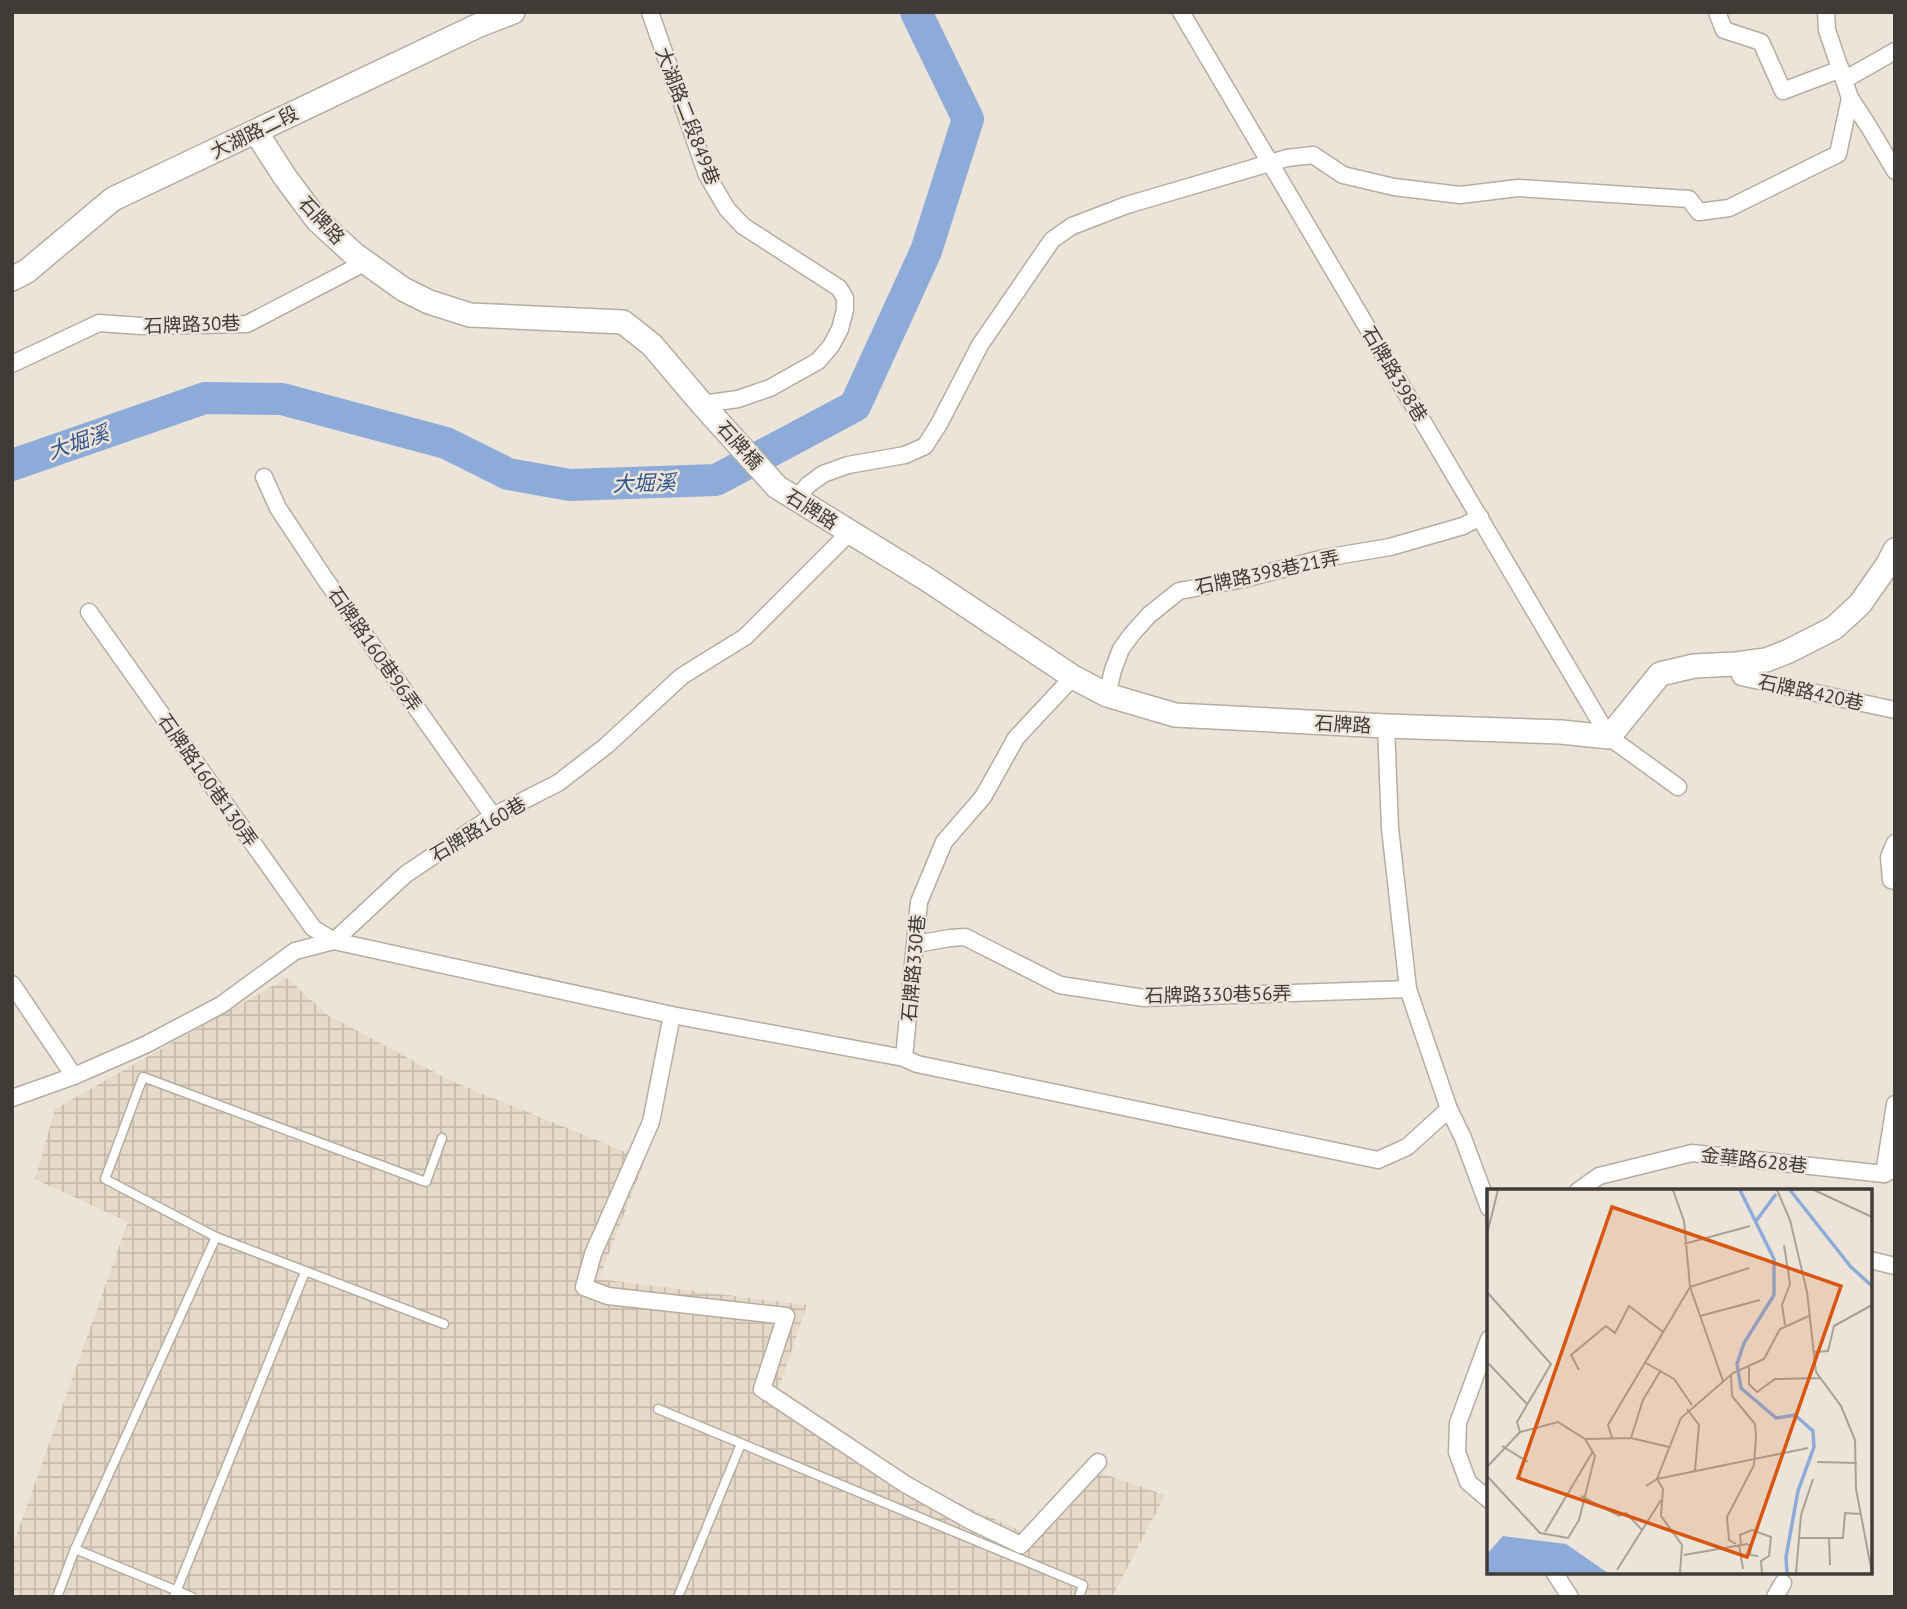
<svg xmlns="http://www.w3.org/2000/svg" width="1907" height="1609" font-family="'PT Sans','Noto Sans TC',sans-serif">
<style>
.industrial{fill:url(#industrial-grid)}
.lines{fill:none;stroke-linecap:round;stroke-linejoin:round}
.river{stroke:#8dabd9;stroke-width:32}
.lane-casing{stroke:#b5ada2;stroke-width:11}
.street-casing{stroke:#b5ada2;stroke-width:19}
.secondary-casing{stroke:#b5ada2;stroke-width:26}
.lane{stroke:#fff;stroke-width:8}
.street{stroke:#fff;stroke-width:16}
.secondary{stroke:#fff;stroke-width:23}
.labels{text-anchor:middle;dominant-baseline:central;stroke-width:5;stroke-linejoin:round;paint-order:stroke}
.street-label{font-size:19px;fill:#3f3c37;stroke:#ede4d9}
.water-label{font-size:21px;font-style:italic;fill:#2f558e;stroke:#ede4d9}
.inset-river{fill:none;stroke:#8dabd9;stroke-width:3.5}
.inset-road{fill:none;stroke:#a7a198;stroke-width:2}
.view{fill:#d75610;fill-opacity:0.15;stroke:#d75610;stroke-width:3.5}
.inset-edge{fill:none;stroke:#3f3c37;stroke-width:3.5}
</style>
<defs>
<pattern id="industrial-grid" width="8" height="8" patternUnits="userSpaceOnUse" patternTransform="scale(1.75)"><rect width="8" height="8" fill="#e7d9c8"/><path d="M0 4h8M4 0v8" fill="none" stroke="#c7bbac"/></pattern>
</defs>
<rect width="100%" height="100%" fill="#ede4d9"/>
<path class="industrial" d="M287,978L326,1014L449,1080L645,1160L599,1279L807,1305L779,1388L934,1492L1026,1533L1095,1471L1165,1495L1112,1597H12V1548L128,1222L35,1179L55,1109Z"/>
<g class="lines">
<path class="river" d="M12,465L205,398L282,399L446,443L508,474L570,485L716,480L855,406L926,251L968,119L916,12"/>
<defs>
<g id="lane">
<path d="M442,1138L426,1182L143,1077L105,1179L216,1237L444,1324"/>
<path d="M658,1409L1083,1585L1079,1597"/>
<path d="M75,1549L192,1597"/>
<path d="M57,1597L75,1549L216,1237"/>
<path d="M174,1597L305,1272"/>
<path d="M678,1597L741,1444"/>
</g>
<g id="street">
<path d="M650,12L707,175L727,209L743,226L839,288L845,298V310L840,329L831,346L818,361L770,388L738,399L702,404"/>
<path d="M1181,12L1609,737L1678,787"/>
<path d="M1717,12L1724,30L1761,42L1783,91L1841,69"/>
<path d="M1826,12L1827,30L1850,98L1869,127L1895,171"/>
<path d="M1844,80L1895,51"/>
<path d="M12,364L99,323L141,326L247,324L366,262"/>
<path d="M264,477L278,508L325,579L493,816"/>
<path d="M796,499L808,485L823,474L848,465L905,455L925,446L939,424L980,345L1052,240L1072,226L1127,205L1287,158L1313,155L1343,175L1394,187L1460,195L1518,188L1689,199L1699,212L1729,208L1838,154L1850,98"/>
<path d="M89,612L313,928L334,941L672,1015L904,1058L917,1064L1378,1160L1407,1147L1449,1109"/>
<path d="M1736,664L1741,677L1895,710"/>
<path d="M1107,695L1113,670L1121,649L1132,634L1149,615L1179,591L1244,579L1324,558L1390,547L1463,526L1480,517"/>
<path d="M1386,726L1390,828L1408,989L1449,1109L1463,1138L1489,1208"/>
<path d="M1895,843L1889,857L1891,880L1895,881"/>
<path d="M916,944L950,938L965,937L1060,985L1144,998L1408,989"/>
<path d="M12,984L74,1076"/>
<path d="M672,1015L651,1122L593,1254L584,1287L608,1296L786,1316L762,1389L905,1484L969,1520L1021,1545L1098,1462"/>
<path d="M904,1058L919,902L944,842L983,797L1016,738L1073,677"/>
<path d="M12,1098L74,1076L145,1045L221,1005L295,951L334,941L406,874L493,816L558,783L606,746L682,676L745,637L850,532"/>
<path d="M1884,1174L1895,1104"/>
<path d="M1578,1191L1599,1176L1692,1153L1884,1174L1895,1169"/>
<path d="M1870,1260L1895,1266"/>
<path d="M1489,1339L1458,1423L1457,1452L1468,1482L1489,1500"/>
<path d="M1554,1572L1570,1597"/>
<path d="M1775,1597L1783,1583"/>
</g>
<g id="secondary">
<path d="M256,132L285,177L317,220L354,254L403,289L429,302L470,315L623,322L652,345L702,404L777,487L928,580L1073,677L1107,695L1175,715L1386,726L1561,732L1609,737L1660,674L1694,666L1736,664L1766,660L1789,651L1834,628L1860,604L1888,564L1895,550"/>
<path d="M12,279L27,271L113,199L477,26L513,12"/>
</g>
</defs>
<use href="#lane" class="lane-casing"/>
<use href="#street" class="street-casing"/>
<use href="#secondary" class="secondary-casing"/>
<use href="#lane" class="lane"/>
<use href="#street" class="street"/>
<use href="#secondary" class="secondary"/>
</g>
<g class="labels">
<g class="street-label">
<text transform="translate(688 116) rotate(69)">大湖路二段849巷</text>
<text transform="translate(254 132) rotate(-26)">大湖路二段</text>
<text transform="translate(322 220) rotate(47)">石牌路</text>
<text transform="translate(192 324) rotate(-2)">石牌路30巷</text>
<text transform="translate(1395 374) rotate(59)">石牌路398巷</text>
<text transform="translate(740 445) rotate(48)">石牌橋</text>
<text transform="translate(812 509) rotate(32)">石牌路</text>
<text transform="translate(1267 572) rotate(-12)">石牌路398巷21弄</text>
<text transform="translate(375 649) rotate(55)">石牌路160巷96弄</text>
<text transform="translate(1811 692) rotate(12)">石牌路420巷</text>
<text transform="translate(1343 724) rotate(3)">石牌路</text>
<text transform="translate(208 780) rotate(55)">石牌路160巷130弄</text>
<text transform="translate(478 829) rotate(-31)">石牌路160巷</text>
<text transform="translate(913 968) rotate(-85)">石牌路330巷</text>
<text transform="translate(1218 994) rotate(-1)">石牌路330巷56弄</text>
<text transform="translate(1754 1160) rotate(6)">金華路628巷</text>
</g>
<g class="water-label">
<text transform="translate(78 442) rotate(-19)">大堀溪</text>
<text transform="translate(644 483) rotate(-2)">大堀溪</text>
</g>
</g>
<g transform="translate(1487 1189)">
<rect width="385" height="385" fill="#ede4d9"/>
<path d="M16,347L79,355L121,384H0V365Z" fill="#8dabd9"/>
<path class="inset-river" d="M253,1L287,70V106L257,154L250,175L254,199L289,229L308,226L326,242L327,258L311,302L299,368L300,384M303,1L364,78L385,97M269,32L289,5"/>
<path class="inset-road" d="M186,1L197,32L203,98L236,192M290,1L303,31L320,103L329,183L354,217L368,251L369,300L385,384M327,1L385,28M0,45L11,1M197,55L263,37M297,56L303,95L295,116L298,136M0,103L64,175L30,233L33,243M213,127L273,111M327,163L341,162L347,137L385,116M0,173L40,215M159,174L187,190L205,216M262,178V195L270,203L288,190L333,189M92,181L84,166L119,137L128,144L142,117L176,143M244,186L245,207L268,235L269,247L267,276L240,328L242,351L249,355M200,220L212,236L208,282M125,249L121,236L203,98L262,79M144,249L156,211L174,181M98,250L144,249L182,258M15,257L41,273M330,273L370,274M0,278L33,243L71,233L98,250L108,267L92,331L81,349L53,344L0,287M159,297L170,290L321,259M94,307L132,327L139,324L155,341M58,343L106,262M311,349H356L358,324L374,325M342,349L343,376M252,355L256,380M254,355L253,346L265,341L284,348L282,367L274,372L275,384M197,366L260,355L264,357L263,366L271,367M130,381L174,311M193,384L195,356L174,327L176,300L170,290L194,229L246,184L277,170L293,140L322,127M309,384L314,326L326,290"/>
<path class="view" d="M125,18L354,97L260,368L31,289Z"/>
<rect width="385" height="385" class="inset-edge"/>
</g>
<rect width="1907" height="1609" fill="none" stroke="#3f3c37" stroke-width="28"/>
</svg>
